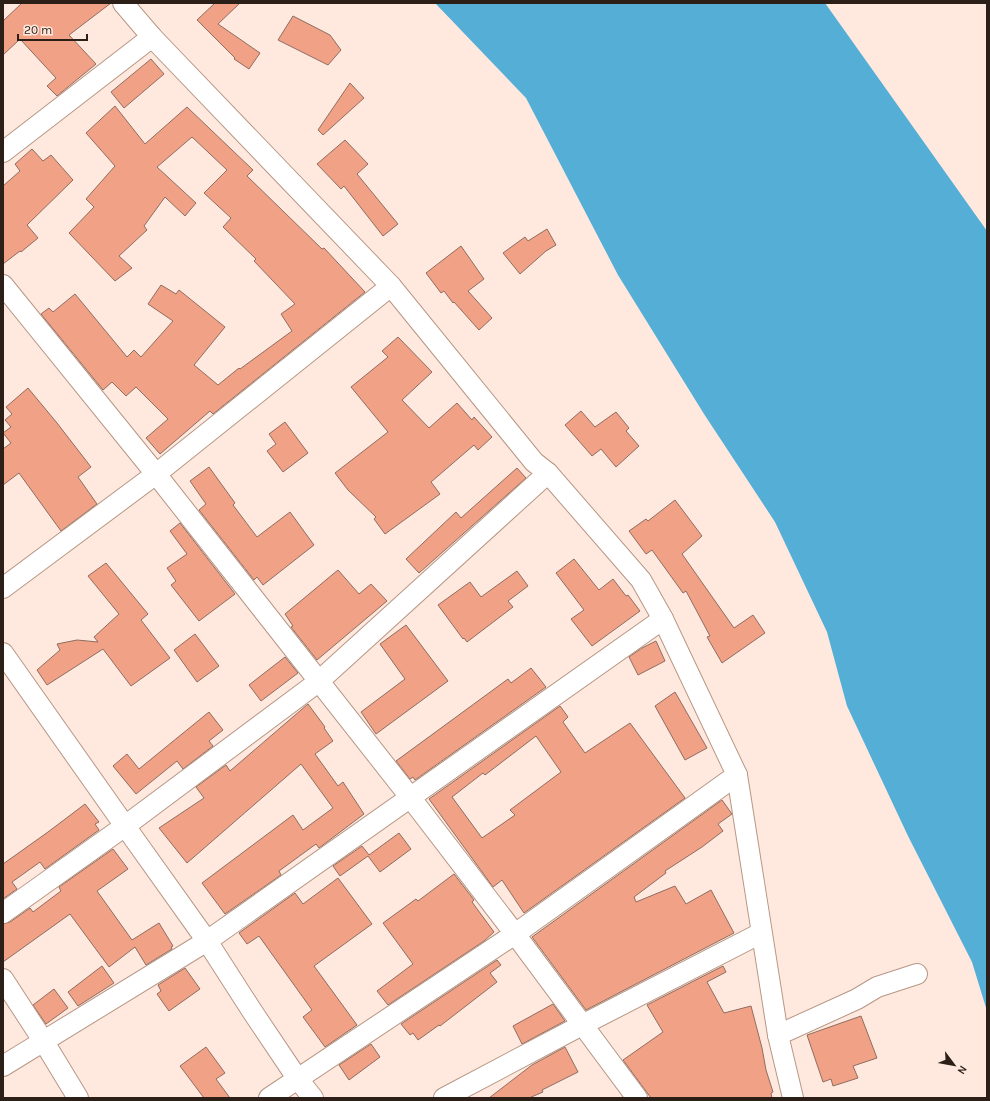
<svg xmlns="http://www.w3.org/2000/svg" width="990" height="1101" font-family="Karla,sans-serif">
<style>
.water{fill:#54aed6}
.building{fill:#f1a185;stroke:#8f6d61;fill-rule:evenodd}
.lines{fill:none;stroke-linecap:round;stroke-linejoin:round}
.minor-casing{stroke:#b79785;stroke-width:22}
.minor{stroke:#fff;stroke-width:20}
</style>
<rect width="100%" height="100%" fill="#ffe9de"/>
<path class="water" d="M435,3H825L987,231V1011L972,962L908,836L847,706L827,632L775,522L704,414L618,275L526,98Z"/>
<g class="building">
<path d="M22,3H111L69,35L96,64L57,96L47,86L56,78L20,39L3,55V21Z"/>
<path d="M215,3H240L218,24L260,53L249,69L234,59L235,58L197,20Z"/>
<path d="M293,16L330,35L341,50L328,65L278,40Z"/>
<path d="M151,59L164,74L124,108L111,92Z"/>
<path d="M350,83L364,98L323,135L318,130Z"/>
<path d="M115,106L145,144L187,107L253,170L247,176L322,249L324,248L365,292L213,414L210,411L160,454L146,438L168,419L136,387L126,396L112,382L103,390L41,314L49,308L53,312L75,294L127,357L134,350L141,357L173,321L148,304L161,285L176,294L179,290L225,327L194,365L218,385L239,368L240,369L292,331L281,314L295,304L254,261L256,259L223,227L231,218L204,193L227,170L192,137L157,167L196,203L185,216L165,197L144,226L147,230L119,256L132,268L115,281L69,233L94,207L86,199L115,166L86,133Z"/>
<path d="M345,140L368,164L357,174L398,224L383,236L344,186L341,189L317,164Z"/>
<path d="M32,149L43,161L51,155L73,180L27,225L38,238L21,252L20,251L3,264V186L20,171L15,164Z"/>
<path d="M547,229L556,245L546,251L520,274L503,253L525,237L528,241Z"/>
<path d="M461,246L484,279L468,291L492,318L479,330L454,302L453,303L444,291L441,293L426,273Z"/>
<path d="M398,337L432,372L402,400L429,428L457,403L472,420L474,417L492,437L478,450L474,445L431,482L440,494L385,534L374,519L376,517L348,490L335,473L388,432L351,387L388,357L382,351Z"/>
<path d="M28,388L57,423L91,467L78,477L97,504L61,531L19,473L3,485V449L11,443L3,433L11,427L5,420L12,414L6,407Z"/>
<path d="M581,411L595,427L616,412L629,428L626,431L639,446L616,467L601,449L592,456L565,425Z"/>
<path d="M285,422L308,453L283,472L267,451L276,444L269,434Z"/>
<path d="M209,467L235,503L233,505L257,537L290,512L314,545L263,585L257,577L254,580L199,510L206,504L190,481Z"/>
<path d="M517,468L526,478L419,573L406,559L456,512L461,518Z"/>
<path d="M675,500L702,536L682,554L734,628L753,615L765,633L722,663L707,637L710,636L686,591L683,593L652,550L646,554L629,531L646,519L648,521Z"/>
<path d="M180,523L235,594L199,621L171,585L176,581L167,568L187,554L170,531Z"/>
<path d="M574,559L599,590L613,579L626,596L628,595L640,611L592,646L571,619L584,610L556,573Z"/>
<path d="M106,563L148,614L141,620L170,658L131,686L103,649L47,685L37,670L60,650L57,644L77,640L98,642L94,637L119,614L88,576Z"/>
<path d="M338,570L359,594L371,584L387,601L317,660L291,627L293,626L285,614Z"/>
<path d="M517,571L528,586L508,601L513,607L467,642L464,638L463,639L438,605L470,582L481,597Z"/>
<path d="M406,625L448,681L376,734L361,712L405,679L380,644Z"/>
<path d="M195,634L219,666L197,682L174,650Z"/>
<path d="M656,641L665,661L638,675L629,657L642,648Z"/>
<path d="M285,657L298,673L261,701L249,685Z"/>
<path d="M531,668L546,687L415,780L413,777L410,779L396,761L508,679L511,683Z"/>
<path d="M675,692L707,748L685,760L655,706Z"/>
<path d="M308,704L325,727L324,728L333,741L315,754L338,786L343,782L364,814L319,848L316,844L279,871L281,875L225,914L202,883L293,815L303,830L333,808L301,764L187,863L159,828L204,798L196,787L226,765L230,771Z"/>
<path d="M560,706L568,717L563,722L585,753L630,723L685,798L524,913L502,880L493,887L429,799ZM536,736L561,772L510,810L515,815L482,838L452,797L483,773L485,775Z"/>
<path d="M209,712L223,730L209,741L213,746L183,769L177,761L136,794L113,766L127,754L139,769Z"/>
<path d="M722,800L732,814L718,824L723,831L702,847L665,871L666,873L634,897L636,902L675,886L686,904L711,890L734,933L586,1010L532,937Z"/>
<path d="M85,804L99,822L95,824L99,830L45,869L40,862L12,882L17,889L3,899V864L48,832Z"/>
<path d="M399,833L411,849L380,872L368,856L340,876L333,866L362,846L369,855Z"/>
<path d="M113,849L128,869L97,891L132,940L159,923L173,946L171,947L172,949L146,965L135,947L109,967L70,914L3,962V924L10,922L30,908L33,912L61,891L59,887Z"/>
<path d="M454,874L474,900L472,902L494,932L484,941L388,1005L377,991L413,964L383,923L416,899L418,901Z"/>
<path d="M338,878L372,924L314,966L357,1025L325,1047L303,1017L312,1010L259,936L247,944L239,933L295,893L303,904Z"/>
<path d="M497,960L501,965L490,973L497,982L440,1026L439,1025L418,1040L413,1033L410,1035L401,1024Z"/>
<path d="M102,966L114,983L78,1006L68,992Z"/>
<path d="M723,966L726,972L707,982L724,1013L751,1006L762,1048L766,1070L773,1092L771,1093L772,1098H651L623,1060L663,1032L647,1005Z"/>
<path d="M185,968L200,989L169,1011L157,994L161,991L158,985Z"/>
<path d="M54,989L68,1008L46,1024L33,1005Z"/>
<path d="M553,1004L565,1021L522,1044L513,1026Z"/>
<path d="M861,1016L877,1058L853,1066L858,1078L833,1086L831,1079L823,1082L807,1035Z"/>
<path d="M371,1044L380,1057L349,1080L339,1065Z"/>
<path d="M206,1047L225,1073L216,1079L230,1098H204L180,1066Z"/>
<path d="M565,1047L578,1072L542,1090L543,1092L529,1098H489L532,1065Z"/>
</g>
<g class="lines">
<defs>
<g id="minor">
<path d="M123,3L152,37L391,286L534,462L548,473L641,580L663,619L737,775L778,1035L793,1098"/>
<path d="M3,152L152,37"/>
<path d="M3,285L156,474L410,797L515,934L637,1098"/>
<path d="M3,588L156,474L391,286"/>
<path d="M3,653L125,826L207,941L252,1011L297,1078L313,1098"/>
<path d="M3,913L125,826L318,682L548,473"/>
<path d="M3,979L44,1042L78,1098"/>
<path d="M778,1035L857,999L877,987L917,974"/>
<path d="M3,1066L207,941L663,619"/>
<path d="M269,1098L515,934L737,775"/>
<path d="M444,1098L582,1025L761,933"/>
</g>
</defs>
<use href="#minor" class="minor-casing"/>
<use href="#minor" class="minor"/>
</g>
<rect width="990" height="1101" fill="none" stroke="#2c1f18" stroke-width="8"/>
<g transform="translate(954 1065) rotate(122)" stroke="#ffe9de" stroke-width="3" paint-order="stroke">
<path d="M0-3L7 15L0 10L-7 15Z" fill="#2c1f18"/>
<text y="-6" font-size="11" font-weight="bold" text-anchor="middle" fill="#2c1f18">N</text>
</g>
<path d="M18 34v6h69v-6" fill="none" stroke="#2c1f18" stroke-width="2"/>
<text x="24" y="34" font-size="12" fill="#2c1f18" stroke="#ffe9de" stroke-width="3" paint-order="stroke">20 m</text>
</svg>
